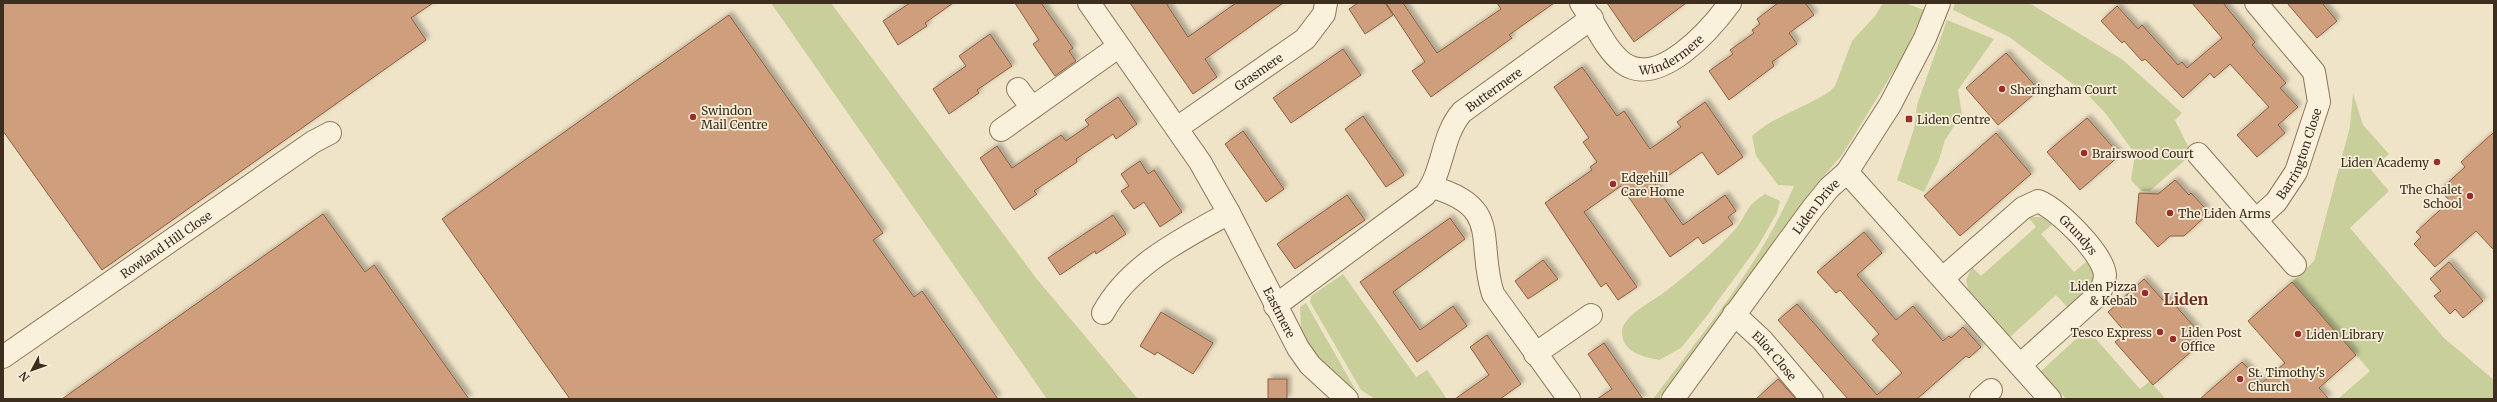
<svg xmlns="http://www.w3.org/2000/svg" width="2497" height="402" font-family="Merriweather,serif">
<style>
.green{fill:#c9cf9b}
.building{fill:#cf9f7d;stroke:#8d5f41;filter:url(#shadow)}
.lines{fill:none;stroke-linecap:round;stroke-linejoin:round}
.minor-casing{stroke:#8d765c;stroke-width:24}
.minor{stroke:#faf1dc;stroke-width:22}
.poi-dot{fill:#9e2a2b;stroke:#f7eed8;stroke-width:1.5}
.labels{text-anchor:middle;dominant-baseline:central;stroke-width:3.5;stroke-linejoin:round;paint-order:stroke}
.street-label{font-size:12px;fill:#3d2e20;stroke:#f7eed8}
.poi-label{font-size:12px;fill:#3d2e20;stroke:#f7eed8;text-anchor:start}
.district-label{font-size:16px;font-weight:bold;fill:#6b2e1e;stroke:#f7eed8}
</style>
<defs>
<filter id="shadow"><feDropShadow dx="3.5" dy="-3.5" stdDeviation="2" flood-color="#0004"/></filter>
</defs>
<rect width="100%" height="100%" fill="#f0e4c8"/>
<g class="green">
<path d="M771,3H831L1036,278L1138,399H1047Z"/>
<path d="M1883,3H1905L1924,10L1903,56L1842,155L1811,191L1731,303L1659,399H1653C1704,331 1760,265 1794,186L1778,185L1756,156L1752,136C1774,116 1805,108 1830,91L1835,86L1852,41L1875,16Z"/>
<path d="M1955,3H2029L2123,60L2182,113L2175,120L2192,154L2150,191H2141L2131,180L2135,154L2107,115L2089,96L2009,37L1953,10Z"/>
<path d="M1947,20L1994,39L1958,90L1962,114L1945,140L1939,160L1924,192L1897,180L1914,129L1917,105Z"/>
<path d="M2353,93L2363,125L2389,154L2371,170L2389,191L2350,228L2444,338L2494,380V399H2338L2370,371L2292,282L2314,261L2350,127Z"/>
<path d="M1765,194L1780,201L1777,213L1758,246L1706,317L1681,348L1659,360C1643,357 1621,352 1622,331C1623,315 1655,300 1666,291C1689,273 1712,254 1732,233C1747,218 1743,207 1765,194Z"/>
<path d="M2028,217H2041L2053,224L2041,234L2074,272L2086,262L2094,271V286L2068,308L2056,295L2010,337L1968,289L1966,280L1972,267L1981,276L2036,227Z"/>
<path d="M1343,274L1416,377L1427,370L1447,399H1375L1361,390L1310,302L1311,296Z"/>
<path d="M1306,303L1355,389L1356,392L1326,369L1297,329L1301,327L1300,307Z"/>
<path d="M2087,329L2140,389L2150,381L2164,397L2162,399H2066L2041,371Z"/>
</g>
<g class="building">
<path d="M3,3H433L411,18L426,40L102,270L3,131Z"/>
<path d="M910,3H953L925,23L927,26L898,45L883,21Z"/>
<path d="M1015,3H1041L1073,48L1069,51L1076,61L1055,76L1033,44L1039,40Z"/>
<path d="M1130,3H1166L1188,37L1236,3H1283L1205,59L1217,77L1193,94Z"/>
<path d="M1358,3H1385L1393,15L1365,34L1349,9Z"/>
<path d="M1386,3H1403L1437,53L1501,9L1497,3H1554L1509,35L1512,38L1431,97L1412,71L1425,62Z"/>
<path d="M1607,3H1686L1634,42Z"/>
<path d="M1778,3H1805L1814,15L1789,33L1797,44L1772,62L1774,66L1729,100L1709,71L1733,54L1730,50L1754,33L1752,30L1760,24L1757,19Z"/>
<path d="M2192,3H2223L2255,42L2252,45L2286,83L2280,88L2298,107L2278,125L2285,133L2257,157L2237,135L2269,107L2230,64L2214,78L2210,73L2183,98L2145,59L2142,61L2124,41L2122,43L2101,21L2117,6L2138,29L2142,25L2178,65L2182,62L2187,68L2222,38Z"/>
<path d="M2287,3H2322L2337,21L2317,38Z"/>
<path d="M729,15L883,233L873,240L914,297L922,291L998,399H570L442,219Z"/>
<path d="M990,34L1012,66L977,90L979,93L949,114L933,89L966,66L959,56Z"/>
<path d="M1343,49L1361,75L1291,123L1273,98Z"/>
<path d="M2006,53L2039,90L1998,125L1966,88Z"/>
<path d="M1582,67L1617,116L1624,111L1650,149L1681,127L1677,122L1705,102L1743,157L1718,175L1702,152L1655,185L1683,225L1725,195L1736,211L1728,217L1733,224L1703,244L1698,237L1670,257L1621,186L1584,212L1637,287L1618,300L1606,283L1601,287L1545,203L1592,170L1590,167L1597,162L1583,142L1589,138L1554,87Z"/>
<path d="M1118,97L1137,124L1116,139L1113,134L1076,159L1077,162L1034,191L1037,194L1014,210L980,158L997,146L1012,168L1061,135L1066,141L1089,125L1085,120Z"/>
<path d="M1363,116L1404,175L1386,187L1345,129Z"/>
<path d="M2087,118L2120,155L2080,190L2047,152Z"/>
<path d="M1243,131L1284,189L1266,202L1225,144Z"/>
<path d="M2494,132V250L2476,231L2435,267L2414,244L2421,237L2416,232L2450,201L2440,190L2465,167L2461,162Z"/>
<path d="M1996,133L2031,174L1960,236L1924,196Z"/>
<path d="M1140,161L1148,174L1154,170L1182,212L1160,227L1144,202L1134,209L1121,191L1129,186L1121,174Z"/>
<path d="M2175,180L2189,195L2191,193L2206,209L2203,212L2206,216L2184,236H2170L2158,247L2136,223L2139,193L2158,194Z"/>
<path d="M1347,195L1365,220L1295,269L1277,244Z"/>
<path d="M323,214L365,272L374,265L469,399H62Z"/>
<path d="M1113,215L1126,234L1096,254L1095,251L1060,275L1048,258Z"/>
<path d="M1450,218L1465,239L1393,292L1420,330L1453,306L1467,326L1417,362L1360,282Z"/>
<path d="M1864,232L1882,253L1857,275L1896,320L1913,306L1943,341L1949,336L1951,338L1963,327L1981,347L1969,358L1966,356L1917,399H1848L1778,320L1797,304L1877,395L1902,373L1872,340L1879,334L1840,290L1836,293L1817,272Z"/>
<path d="M1543,260L1558,279L1528,299L1515,281Z"/>
<path d="M2449,262L2483,301L2463,318L2455,309L2450,314L2434,296L2441,291L2430,279Z"/>
<path d="M2144,279L2163,300L2167,296L2197,330L2192,335L2200,344L2153,385L2115,342L2126,333L2108,312Z"/>
<path d="M2292,282L2356,355L2319,388L2329,399H2200L2242,362L2262,383L2285,363L2248,321Z"/>
<path d="M1161,312L1213,343L1193,374L1157,352L1155,355L1140,346Z"/>
<path d="M1487,335L1521,384L1500,399H1455L1489,375L1470,347Z"/>
<path d="M1604,343L1631,382L1643,399H1597L1612,389L1588,354Z"/>
<rect x="1268" y="379" width="19" height="20"/>
<path d="M1778,379L1796,399H1756Z"/>
</g>
<g class="lines">
<defs>
<g id="minor">
<path id="s1" d="M1089,3L1200,162L1229,213L1298,348L1310,365L1347,399"/>
<path id="s2" d="M1581,3C1594,22 1605,49 1623,63C1659,89 1711,29 1730,3"/>
<path d="M1018,89L1032,108"/>
<path id="s3" d="M1177,128L1305,39L1324,14L1326,3"/>
<path d="M1001,130L1118,47"/>
<path d="M2198,154L2295,265"/>
<path d="M1847,172L2050,399"/>
<path d="M1432,187C1503,207 1476,241 1493,294L1569,399"/>
<path id="s4" d="M2256,220L2276,202L2296,172L2319,102L2314,72L2256,3"/>
<path id="s5" d="M1943,278L2023,208L2038,201C2058,209 2103,253 2105,275C2105,283 2102,288 2098,295L2020,365"/>
<path id="s6" d="M1275,306L1425,195C1444,171 1441,136 1462,112L1592,18"/>
<path d="M1103,313C1129,265 1182,239 1229,213"/>
<path id="s7" d="M1734,314L1762,340L1812,399"/>
<path d="M1535,354L1591,315"/>
<path id="s8" d="M3,357L313,142L330,133"/>
<path id="s9" d="M1673,399L1812,209L1829,188L1847,172L1890,105L1925,38L1939,3"/>
<path d="M1981,399L1991,390"/>
</g>
</defs>
<use href="#minor" class="minor-casing"/>
<use href="#minor" class="minor"/>
</g>
<g class="poi-dot">
<circle cx="2002" cy="89" r="4"/>
<circle cx="693" cy="117" r="4"/>
<rect x="1905" y="115" width="8" height="8" rx="2"/>
<circle cx="2084" cy="153" r="4"/>
<circle cx="2437" cy="162" r="4"/>
<circle cx="1613" cy="184" r="4"/>
<circle cx="2470" cy="196" r="4"/>
<circle cx="2170" cy="213" r="4"/>
<circle cx="2145" cy="293" r="4"/>
<circle cx="2160" cy="332" r="4"/>
<circle cx="2298" cy="334" r="4"/>
<circle cx="2173" cy="339" r="4"/>
<circle cx="2240" cy="379" r="4"/>
</g>
<g class="labels">
<g class="street-label">
<text stroke="none"><textPath href="#s2" startOffset="127">Windermere</textPath></text>
<text stroke="none"><textPath href="#s3" startOffset="99">Grasmere</textPath></text>
<text stroke="none"><textPath href="#s6" startOffset="317">Buttermere</textPath></text>
<text stroke="none"><textPath href="#s4" startOffset="81">Barrington Close</textPath></text>
<text stroke="none"><textPath href="#s9" startOffset="240">Liden Drive</textPath></text>
<text stroke="none"><textPath href="#s5" startOffset="176">Grundys</textPath></text>
<text stroke="none"><textPath href="#s8" startOffset="198">Rowland Hill Close</textPath></text>
<text stroke="none"><textPath href="#s1" startOffset="364">Eastmere</textPath></text>
<text stroke="none"><textPath href="#s7" startOffset="58">Eliot Close</textPath></text>
</g>
<g class="poi-label">
<text x="2010" y="89">Sheringham Court</text>
<text x="701" y="110">Swindon<tspan x="701" dy="14">Mail Centre</tspan></text>
<text x="1917" y="119">Liden Centre</text>
<text x="2092" y="153">Brairswood Court</text>
<text x="2429" y="162" text-anchor="end">Liden Academy</text>
<text x="1621" y="177">Edgehill<tspan x="1621" dy="14">Care Home</tspan></text>
<text x="2462" y="189" text-anchor="end">The Chalet<tspan x="2462" dy="14">School</tspan></text>
<text x="2178" y="213">The Liden Arms</text>
<text x="2137" y="286" text-anchor="end">Liden Pizza<tspan x="2137" dy="14">&amp; Kebab</tspan></text>
<text x="2152" y="332" text-anchor="end">Tesco Express</text>
<text x="2181" y="332">Liden Post<tspan x="2181" dy="14">Office</tspan></text>
<text x="2306" y="334">Liden Library</text>
<text x="2248" y="372">St. Timothy's<tspan x="2248" dy="14">Church</tspan></text>
</g>
<g class="district-label">
<text x="2186" y="299">Liden</text>
</g>
</g>
<rect width="2497" height="402" fill="none" stroke="#3d2e20" stroke-width="8"/>
<g transform="translate(32 370) rotate(229)" stroke="#f7eed8" stroke-width="3" paint-order="stroke">
<path d="M0-3L7 15L0 10L-7 15Z" fill="#3d2e20"/>
<text y="-6" font-size="11" font-weight="bold" text-anchor="middle" fill="#3d2e20">N</text>
</g>
</svg>
